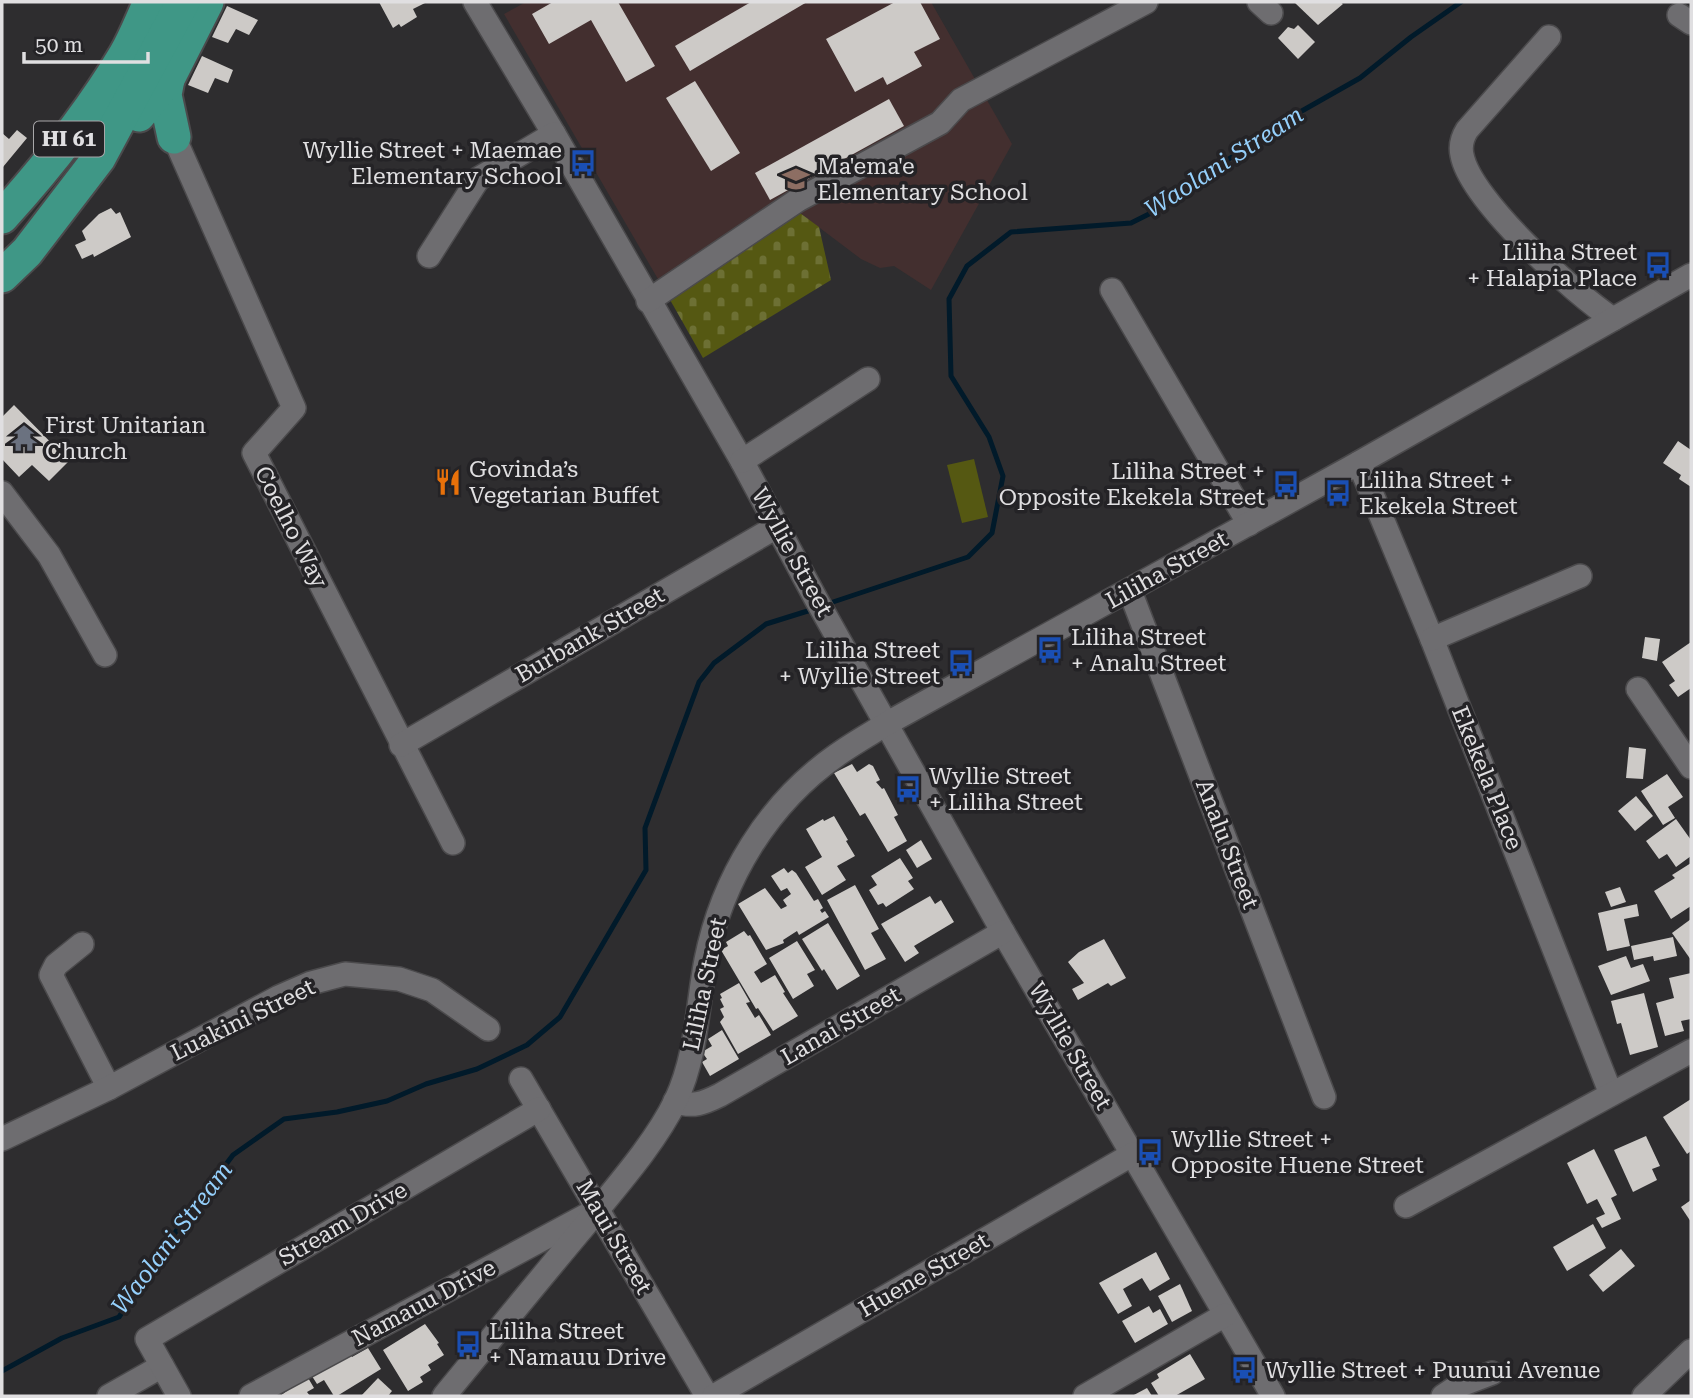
<svg xmlns="http://www.w3.org/2000/svg" width="1693" height="1398" font-family="'Roboto Serif',serif">
<style>
.education{fill:#432f2f}
.cemetery{fill:url(#cemetery-stones)}
.garden{fill:#555812}
.lines{fill:none;stroke-linecap:round;stroke-linejoin:round}
.stream{stroke:#011a2a;stroke-width:5}
.building{fill:#cdcac7}
.minor-casing{stroke:#4b4a4c;stroke-width:26}
.highway-casing{stroke:#4b4a4c;stroke-width:37}
.minor{stroke:#6e6d70;stroke-width:23}
.highway{stroke:#3f9786;stroke-width:33}
.labels{text-anchor:middle;dominant-baseline:central;stroke-width:7;stroke-linejoin:round;paint-order:stroke}
.shield{fill:#242326;stroke:#a8a7a9;stroke-width:2}
.shield-label{font-size:21px;font-weight:bold;fill:#e0dfe1}
.poi-label{font-size:23px;fill:#e0dfe1;stroke:#242326;text-anchor:start}
.street-label{font-size:23px;fill:#e0dfe1;stroke:#242326}
.water-label{font-size:24px;font-style:italic;fill:#95d0fc;stroke:#242326}
</style>
<defs>
<pattern id="cemetery-stones" width="16" height="16" patternUnits="userSpaceOnUse" patternTransform="scale(1.75)"><rect width="16" height="16" fill="#555812"/><path d="M2 7V4a2 2 0 0 1 4 0v3zM10 15v-3a2 2 0 0 1 4 0v3z" fill="#6d7034"/></pattern>
</defs>
<rect width="100%" height="100%" fill="#2e2d2f"/>
<path class="education" d="M526,2H931L1012,144L931,290L894,266L880,268L861,259L800,213L669,298L504,14Z"/>
<path class="cemetery" d="M800,213L819,227L831,280L703,358L669,298Z"/>
<path class="garden" d="M974,459L988,517L962,523L947,465Z"/>
<g class="lines">
<g class="stream">
<path d="M827,604L968,557L992,533L1003,476L989,437L951,376L949,299L967,266L1011,232L1131,223L1163,207L1203,176L1300,112L1360,78L1411,37L1461,2"/>
<path d="M2,1371L62,1338L119,1317L181,1224L233,1155L284,1119L337,1112L387,1101L426,1084L477,1069L527,1045L560,1017L646,870L645,828L699,682L714,663L766,624L814,609"/>
</g>
</g>
<g class="building">
<path d="M379,2H427L413,9L417,17L401,27L399,24L393,28Z"/>
<path d="M553,2H618L655,66L626,82L591,20L549,44L532,14Z"/>
<path d="M751,2H807L690,71L675,46Z"/>
<path d="M895,2H920L940,39L914,52L922,66L887,85L883,77L855,92L826,39Z"/>
<path d="M1294,2H1340L1343,4L1318,25Z"/>
<path d="M227,6L258,20L249,35L236,29L228,43L212,37Z"/>
<path d="M1298,25L1315,42L1298,59L1278,38L1288,27L1294,29Z"/>
<path d="M202,56L233,70L228,83L215,78L208,93L188,85Z"/>
<path d="M695,81L740,153L711,171L666,98Z"/>
<path d="M889,99L904,126L770,200L755,173Z"/>
<path d="M17,130L27,138L3,167L2,133L9,139Z"/>
<path d="M111,208L116,214L120,212L131,237L94,257L93,254L82,259L75,245L86,240L82,231L99,214Z"/>
<path d="M14,405L69,461L49,481L32,465L19,477L2,459V417Z"/>
<path d="M1678,441L1691,450V487L1679,479L1681,475L1663,463Z"/>
<path d="M1645,637L1660,639L1657,661L1642,658Z"/>
<path d="M1691,642V688L1678,697L1669,685L1675,681L1662,662Z"/>
<path d="M1629,747L1646,749L1643,779L1626,778Z"/>
<path d="M852,764L857,772L869,764L873,766L880,780L876,782L882,789L884,788L898,815L894,817L907,841L888,852L865,813L860,816L834,773Z"/>
<path d="M1667,774L1683,797L1668,807L1675,818L1663,825L1641,791Z"/>
<path d="M1636,796L1653,816L1635,831L1618,811Z"/>
<path d="M834,816L848,840L846,841L855,856L837,866L846,880L822,895L805,867L822,857L806,829L823,819L824,821Z"/>
<path d="M1676,819L1691,840V856L1676,867L1667,854L1659,859L1646,841Z"/>
<path d="M921,840L932,859L917,868L906,850Z"/>
<path d="M900,858L913,878L908,881L914,889L886,907L883,903L878,905L869,890L877,885L871,876Z"/>
<path d="M1691,863V906L1671,919L1654,891L1675,878L1672,875Z"/>
<path d="M784,868L788,873L792,870L796,873L814,901L818,899L823,908L820,910L822,913L825,911L829,917L799,935L797,931L783,940L784,943L766,950L738,904L765,888L781,909L787,906L783,900L791,894L787,888L781,891L771,876Z"/>
<path d="M855,885L879,929L871,933L886,959L865,970L827,900Z"/>
<path d="M1620,887L1626,902L1611,907L1605,892Z"/>
<path d="M930,896L935,904L941,900L954,922L914,946L919,953L905,962L881,924Z"/>
<path d="M1637,904L1639,916L1624,919L1630,946L1607,951L1598,913Z"/>
<path d="M1691,919V960L1672,933Z"/>
<path d="M828,923L860,976L837,990L824,969L822,971L802,939Z"/>
<path d="M744,931L748,936L750,935L767,964L754,972L761,983L775,975L785,992L783,993L798,1016L773,1031L758,1008L756,1009L721,950L728,946L726,942Z"/>
<path d="M1673,937L1677,956L1654,961L1653,956L1634,960L1631,946Z"/>
<path d="M1104,939L1126,978L1111,986L1108,983L1078,1000L1072,989L1084,983L1068,962L1079,952Z"/>
<path d="M797,941L815,970L807,974L814,986L793,999L769,958Z"/>
<path d="M1626,956L1631,968L1643,964L1650,981L1611,995L1598,966Z"/>
<path d="M1691,973V1019L1681,1021L1684,1031L1665,1036L1656,1003L1674,998L1669,978Z"/>
<path d="M739,983L750,1002L746,1003L755,1018L759,1015L771,1035L738,1054L720,1022L724,1017L720,1009L724,1007L720,999L722,998L720,994Z"/>
<path d="M1644,993L1658,1047L1630,1055L1621,1023L1617,1024L1611,1001Z"/>
<path d="M722,1030L739,1059L710,1076L702,1062L707,1059L702,1052L712,1046L708,1039Z"/>
<path d="M1691,1099V1151L1687,1154L1663,1117Z"/>
<path d="M1646,1136L1660,1166L1652,1169L1657,1180L1633,1192L1614,1150Z"/>
<path d="M1594,1149L1617,1195L1611,1198L1621,1219L1602,1228L1596,1218L1605,1214L1597,1199L1587,1204L1567,1163Z"/>
<path d="M1691,1200V1222L1681,1207Z"/>
<path d="M1593,1224L1606,1248L1567,1271L1553,1247Z"/>
<path d="M1621,1249L1635,1266L1603,1292L1589,1275Z"/>
<path d="M1156,1252L1170,1279L1150,1291L1142,1278L1123,1289L1132,1306L1118,1314L1099,1283Z"/>
<path d="M1180,1284L1192,1311L1172,1322L1158,1296Z"/>
<path d="M1149,1306L1153,1313L1160,1309L1168,1324L1135,1343L1122,1321Z"/>
<path d="M425,1324L439,1343L437,1344L444,1355L428,1365L431,1370L420,1377L423,1382L408,1391L383,1350Z"/>
<path d="M368,1348L381,1369L337,1396H334L324,1380L317,1384L310,1373L350,1353L352,1357Z"/>
<path d="M1190,1354L1205,1379L1175,1396H1159L1151,1383L1159,1378L1157,1374Z"/>
<path d="M307,1376L314,1388L307,1392L310,1396H280Z"/>
<path d="M378,1378L392,1391L388,1396H361Z"/>
<path d="M1147,1388L1152,1396H1132Z"/>
</g>
<g class="lines">
<defs>
<g id="minor">
<path d="M475,2L554,134L742,461L816,599L1003,932L1273,1396"/>
<path d="M1259,2L1271,13"/>
<path d="M1679,15L1691,23"/>
<path d="M1549,37L1467,130C1462,138 1460,146 1462,155C1470,200 1575,294 1613,319"/>
<path d="M174,137L294,408L254,453L453,843"/>
<path d="M429,256L478,179L554,134"/>
<path d="M1112,290L1249,524"/>
<path d="M648,301L798,200L940,123L961,100L1146,2"/>
<path d="M742,461L868,379"/>
<path d="M1359,463L1432,639L1611,1094"/>
<path d="M2,493L49,555L105,655"/>
<path d="M1130,591L1324,1097"/>
<path d="M1432,639L1580,576"/>
<path d="M1638,689L1691,767"/>
<path d="M401,745L778,526"/>
<path d="M82,944L56,965L51,975L109,1088"/>
<path d="M521,1079L707,1396"/>
<path d="M675,1101C692,1108 704,1103 720,1095L1003,932"/>
<path d="M2,1139L109,1088L279,997L311,983L345,974L399,979L432,990L488,1029"/>
<path d="M1406,1206L1691,1051"/>
<path d="M109,1396L162,1366"/>
<path d="M179,1396L147,1339L539,1109"/>
<path d="M251,1396L589,1214"/>
<path d="M444,1396C491,1339 538,1281 586,1224C616,1187 656,1142 676,1100C697,1055 697,1007 706,960C722,879 768,803 837,755C852,744 870,734 886,724L1348,469L1691,275"/>
<path d="M714,1396L1133,1154"/>
<path d="M1085,1396L1225,1315"/>
<path d="M1443,1396L1458,1386L1492,1373"/>
<path d="M1644,1396L1691,1351"/>
</g>
<g id="highway">
<path d="M168,79L165,95L174,137"/>
<path d="M139,115L168,79L207,2"/>
<path d="M2,217C48,166 90,114 125,55C135,38 142,19 150,2"/>
<path d="M2,276L27,252L99,158L183,2"/>
</g>
</defs>
<use href="#minor" class="minor-casing"/>
<use href="#highway" class="highway-casing"/>
<use href="#minor" class="minor"/>
<use href="#highway" class="highway"/>
</g>
<defs>
<symbol id="bus-bare" viewBox="-9 -9 18 18"><path d="M-5-6H5V4H4V6H2V4H-2V6H-4V4H-5ZM-3.5-4V0h7V-4ZM-3.5 1.2v1.5H-2V1.2ZM2 1.2v1.5H3.5V1.2Z" fill="#1a4fb4" stroke="#242326" stroke-width="2.5" paint-order="stroke"/></symbol>
<symbol id="school-bare" viewBox="-9 -9 18 18"><path d="M0-5L7-2L0 1L-7-2ZM-4 1L0 2.5L4 1V4Q0 6-4 4Z" fill="#8d6e63" stroke="#242326" stroke-width="2.5" paint-order="stroke"/></symbol>
<symbol id="temple-bare" viewBox="-9 -9 18 18"><path d="M0-6L5-2H3V0L6.5 2.5H4V6H1.5V3h-3V6H-4V2.5H-6.5L-3 0V-2H-5Z" fill="#6b7280" stroke="#242326" stroke-width="2.5" paint-order="stroke"/></symbol>
<symbol id="restaurant-bare" viewBox="-9 -9 18 18"><path d="M-5-6h1v4h1v-4h1v4h1v-4h1v5L-1.5 .5V6h-2V.5L-5-1ZM5-6V6H3V1.5H1.5Q1.5-4 5-6Z" fill="#e8710a" stroke="#242326" stroke-width="2.5" paint-order="stroke"/></symbol>
</defs>
<g fill-rule="evenodd">
<use href="#bus-bare" x="564" y="144" width="38" height="38"/>
<use href="#school-bare" x="777" y="160" width="38" height="38"/>
<use href="#bus-bare" x="1639" y="246" width="38" height="38"/>
<use href="#temple-bare" x="5" y="419" width="38" height="38"/>
<use href="#restaurant-bare" x="429" y="463" width="38" height="38"/>
<use href="#bus-bare" x="1267" y="465" width="38" height="38"/>
<use href="#bus-bare" x="1319" y="474" width="38" height="38"/>
<use href="#bus-bare" x="1031" y="631" width="38" height="38"/>
<use href="#bus-bare" x="942" y="644" width="38" height="38"/>
<use href="#bus-bare" x="889" y="770" width="38" height="38"/>
<use href="#bus-bare" x="1131" y="1133" width="38" height="38"/>
<use href="#bus-bare" x="449" y="1325" width="38" height="38"/>
<use href="#bus-bare" x="1225" y="1351" width="38" height="38"/>
</g>
<g class="labels">
<rect class="shield" x="34" y="121.5" width="70" height="35" rx="5"/>
<g class="shield-label">
<text x="69" y="139">HI 61</text>
</g>
<g class="poi-label">
<text x="562" y="150" text-anchor="end">Wyllie Street + Maemae<tspan x="562" dy="26">Elementary School</tspan></text>
<text x="817" y="166">Ma'ema'e<tspan x="817" dy="26">Elementary School</tspan></text>
<text x="1637" y="252" text-anchor="end">Liliha Street<tspan x="1637" dy="26">+ Halapia Place</tspan></text>
<text x="45" y="425">First Unitarian<tspan x="45" dy="26">Church</tspan></text>
<text x="469" y="469">Govinda’s<tspan x="469" dy="26">Vegetarian Buffet</tspan></text>
<text x="1265" y="471" text-anchor="end">Liliha Street +<tspan x="1265" dy="26">Opposite Ekekela Street</tspan></text>
<text x="1359" y="480">Liliha Street +<tspan x="1359" dy="26">Ekekela Street</tspan></text>
<text x="1071" y="637">Liliha Street<tspan x="1071" dy="26">+ Analu Street</tspan></text>
<text x="940" y="650" text-anchor="end">Liliha Street<tspan x="940" dy="26">+ Wyllie Street</tspan></text>
<text x="929" y="776">Wyllie Street<tspan x="929" dy="26">+ Liliha Street</tspan></text>
<text x="1171" y="1139">Wyllie Street +<tspan x="1171" dy="26">Opposite Huene Street</tspan></text>
<text x="489" y="1331">Liliha Street<tspan x="489" dy="26">+ Namauu Drive</tspan></text>
<text x="1265" y="1370">Wyllie Street + Puunui Avenue</text>
</g>
<g class="street-label">
<text transform="translate(291 527) rotate(63)">Coelho Way</text>
<text transform="translate(792 552) rotate(61)">Wyllie Street</text>
<text transform="translate(1167 570) rotate(-29)">Liliha Street</text>
<text transform="translate(590 635) rotate(-30)">Burbank Street</text>
<text transform="translate(1487 778) rotate(68)">Ekekela Place</text>
<text transform="translate(1227 844) rotate(69)">Analu Street</text>
<text transform="translate(705 984) rotate(-78)">Liliha Street</text>
<text transform="translate(243 1020) rotate(-26)">Luakini Street</text>
<text transform="translate(841 1026) rotate(-30)">Lanai Street</text>
<text transform="translate(1070 1046) rotate(60)">Wyllie Street</text>
<text transform="translate(343 1224) rotate(-30)">Stream Drive</text>
<text transform="translate(614 1237) rotate(60)">Maui Street</text>
<text transform="translate(924 1275) rotate(-30)">Huene Street</text>
<text transform="translate(424 1303) rotate(-28)">Namauu Drive</text>
</g>
<g class="water-label">
<text transform="translate(1224 162) rotate(-33)">Waolani Stream</text>
<text transform="translate(172 1238) rotate(-53)">Waolani Stream</text>
</g>
</g>
<rect width="1693" height="1398" fill="none" stroke="#e0dfe1" stroke-width="7"/>
<path d="M24 52v10h124v-10" fill="none" stroke="#e0dfe1" stroke-width="3.5"/>
<text x="35" y="52" font-size="21" fill="#e0dfe1" stroke="#242326" stroke-width="5" paint-order="stroke">50 m</text>
</svg>
